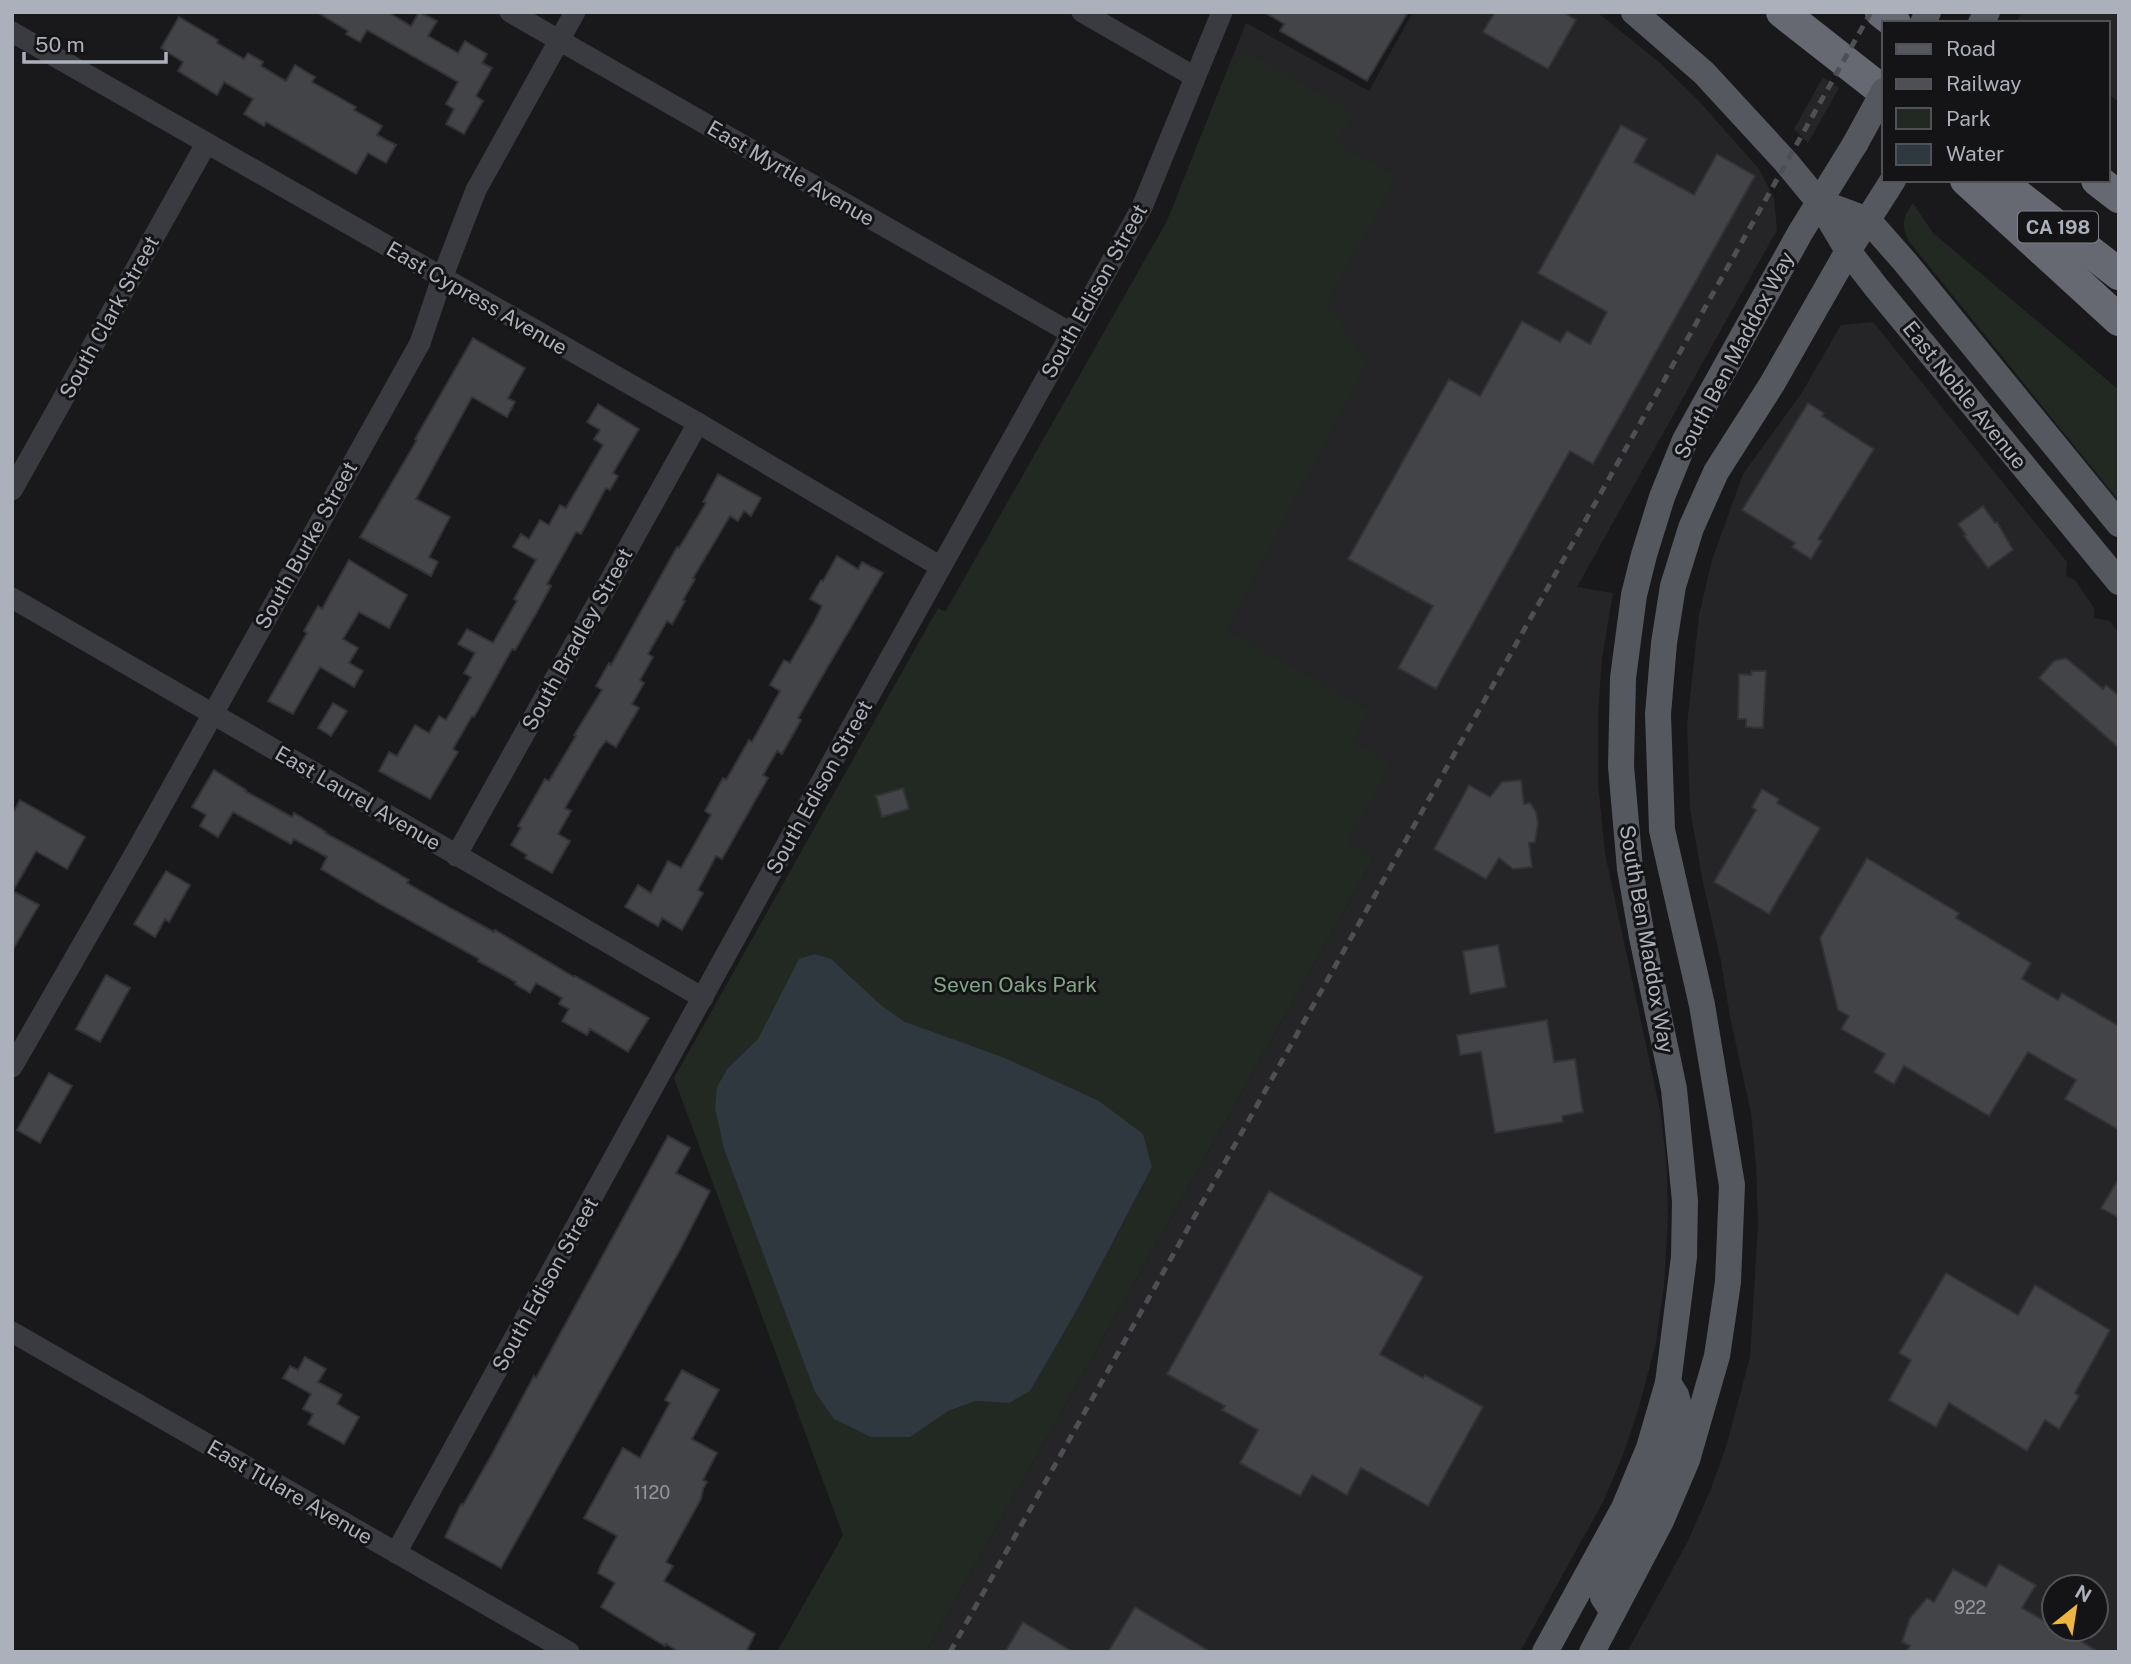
<svg xmlns="http://www.w3.org/2000/svg" width="2131" height="1664" font-family="'Public Sans',sans-serif">
<style>
.built{fill:#252528;fill-rule:evenodd}
.green{fill:#212922}
.water{fill:#2f373f}
.building{fill:#434448;stroke:#333337;stroke-width:2}
.lines{fill:none;stroke-linecap:round;stroke-linejoin:round}
.minor{stroke:#3a3b40;stroke-width:21}
.major{stroke:#56585f;stroke-width:26}
.highway{stroke:#666971;stroke-width:32}
.rail{stroke:#4d4f55;stroke-width:5;stroke-dasharray:9 7;stroke-linecap:butt}
.major-bridge{stroke:#56585f;stroke-width:26}
.labels{text-anchor:middle;dominant-baseline:central;stroke-width:6;stroke-linejoin:round;paint-order:stroke}
.number-label{font-size:18px;fill:#92959e}
.shield{fill:#141416;stroke:#7e8189;stroke-width:2}
.shield-label{font-size:19px;font-weight:bold;fill:#acb0ba}
.street-label{font-size:21px;fill:#acb0ba;stroke:#141416}
.park-label{font-size:21px;fill:#83a486;stroke:#141416}
</style>
<rect width="100%" height="100%" fill="#19191b"/>
<g class="built">
<path d="M1413,12H1597L1660,63L1698,100L1759,169L1774,198L1777,230L1577,587L1613,593L1602,658L1598,715V783L1605,853L1661,1115L1667,1170L1668,1221L1664,1285L1656,1343L1639,1407L1623,1455L1603,1502L1520,1652H926L1374,858L945,612L1167,221L1246,23L1369,91Z"/>
<path d="M2022,12H2119V102L2108,94V23H2016Z"/>
<path d="M1823,77L1839,88L1808,143L1794,129Z"/>
<path d="M1873,322L2067,562L2066,576L2075,580L2094,608V618L2110,621L2119,633V1652H1627L1687,1543L1710,1491L1726,1447L1750,1357L1758,1224L1756,1166L1751,1113L1730,1017L1721,961L1702,878L1690,809L1687,725L1699,615L1712,560L1743,474L1801,394L1841,325ZM2054,1587H2096V1629H2054Z"/>
</g>
<g class="green">
<path d="M1248,53L1354,113L1336,143L1397,177L1327,302L1366,364L1226,630L1369,711L1353,741L1391,764L1347,842L1374,858L926,1652H777L843,1535L674,1078L938,608L946,612L1167,221L1227,71Z"/>
<path d="M1913,203L1933,233L2119,390V501L1908,240C1901,223 1903,218 1913,203Z"/>
</g>
<path class="water" d="M815,954L831,959L882,1006L905,1022L1005,1058L1099,1101L1143,1134L1152,1167L1079,1306L1030,1391L1009,1403L975,1401L948,1411L910,1437H871L834,1419L815,1392L724,1149L715,1108L717,1087L727,1069L758,1039L799,959Z"/>
<g class="building">
<path d="M317,12H388L411,26L419,12L437,21L428,36L458,53L465,41L487,54L482,63L492,68L476,96L483,101L464,134L446,124L454,109L446,104L458,82L367,30L360,42L346,34L348,31Z"/>
<path d="M1264,12H1408L1367,81L1280,31L1284,24Z"/>
<path d="M1495,12H1563L1576,20L1548,69L1483,32Z"/>
<path d="M179,17L218,40L217,43L244,59L248,53L263,62L261,66L286,81L295,65L315,77L312,82L356,107L354,110L382,126L377,135L396,145L386,163L368,153L356,174L266,122L264,126L244,114L253,99L224,82L217,95L178,71L183,62L161,48Z"/>
<path d="M1621,125L1647,139L1634,162L1694,195L1717,154L1755,176L1593,464L1570,451L1436,689L1398,668L1433,606L1348,559L1449,379L1480,396L1522,321L1560,342L1567,331L1590,344L1607,312L1538,273Z"/>
<path d="M473,338L525,368L508,398L515,402L507,417L472,397L416,499L450,517L429,557L438,562L431,576L360,537L417,440L415,439Z"/>
<path d="M1808,403L1824,413L1822,416L1874,449L1818,539L1822,541L1811,559L1792,547L1795,543L1742,510Z"/>
<path d="M598,404L639,429L613,473L618,476L610,490L606,488L581,534L576,532L547,584L551,586L537,612L515,650L512,649L474,717L472,716L453,749L458,752L430,799L379,771L389,752L397,756L415,725L429,733L439,716L446,720L471,677L464,673L475,653L458,644L467,629L493,643L517,601L514,599L536,560L513,547L521,534L529,539L540,520L549,525L560,505L566,508L603,445L594,439L600,430L587,422Z"/>
<path d="M718,474L761,498L751,516L744,511L738,521L730,516L693,578L695,579L683,600L685,601L672,624L667,621L648,654L653,657L640,680L644,683L632,704L639,708L616,747L606,741L599,750L565,808L571,811L558,834L570,841L552,873L525,858L527,855L511,845L521,828L518,826L545,779L549,781L576,736L574,735L602,690L596,686L609,663L611,665L677,547L679,548L706,503L703,502Z"/>
<path d="M1983,506L1995,523L1997,522L2013,550L1988,568L1964,536L1966,535L1958,524Z"/>
<path d="M837,556L858,569L862,562L883,573L820,680L798,718L801,720L782,754L777,751L763,775L768,778L722,859L716,856L698,890L703,893L682,930L662,918L658,926L625,907L638,885L651,893L668,861L681,868L711,815L705,811L723,778L726,780L749,740L752,742L780,691L770,685L784,660L790,663L815,620L822,606L810,599L821,580L823,581Z"/>
<path d="M349,560L407,595L389,628L359,612L343,639L358,648L349,663L363,671L354,687L320,667L293,714L268,701L307,633L304,631L318,606L322,609Z"/>
<path d="M2066,658L2103,689L2106,685L2119,696V748L2039,678L2054,661Z"/>
<path d="M1752,671H1766L1763,728L1746,727V719H1738L1739,674L1751,675Z"/>
<path d="M333,703L347,711L331,736L318,728Z"/>
<path d="M214,770L246,790L245,791L292,817L294,813L326,832L325,833L375,860L409,880L407,883L452,909L494,932L495,930L574,977L575,976L649,1018L628,1052L590,1029L587,1035L562,1021L569,1009L559,1004L562,998L536,983L530,993L515,984L516,982L478,961L479,959L380,904L321,869L327,857L294,839L291,844L233,812L218,837L200,826L206,815L192,807Z"/>
<path d="M1521,780L1524,804L1530,803L1536,812L1538,823L1535,842L1529,843L1532,867L1513,869L1499,858L1486,879L1434,849L1469,785L1490,797L1502,782Z"/>
<path d="M903,788L909,809L882,817L876,796Z"/>
<path d="M1762,789L1779,799L1777,803L1820,828L1769,914L1714,882L1756,810L1752,807Z"/>
<path d="M20,800L85,837L67,869L36,851L13,891L39,905L12,951V815Z"/>
<path d="M1867,858L1959,913L1956,918L2031,963L2022,979L2058,1000L2062,993L2119,1026V1130L2065,1099L2076,1080L2028,1052L1989,1116L1904,1066L1894,1084L1874,1072L1885,1054L1841,1029L1849,1016L1838,1010L1820,938Z"/>
<path d="M166,871L190,885L169,922L165,919L155,937L134,924Z"/>
<path d="M1498,945L1506,987L1470,994L1463,951Z"/>
<path d="M106,975L130,988L100,1042L76,1029Z"/>
<path d="M1547,1020L1554,1062L1575,1059L1583,1112L1562,1116L1563,1122L1495,1133L1481,1052L1460,1055L1457,1035Z"/>
<path d="M49,1073L72,1086L40,1143L17,1130Z"/>
<path d="M668,1136L690,1148L676,1173L710,1191L681,1248L501,1568L445,1537L461,1504L463,1505L491,1456L534,1376L536,1378Z"/>
<path d="M2119,1178V1218L2101,1208Z"/>
<path d="M1269,1191L1423,1277L1380,1354L1423,1378L1425,1375L1483,1407L1428,1506L1361,1468L1347,1495L1312,1475L1300,1496L1240,1463L1258,1430L1222,1410L1225,1406L1167,1374Z"/>
<path d="M1946,1273L2018,1315L2035,1285L2110,1330L2075,1393L2079,1396L2059,1429L2045,1420L2027,1451L1949,1403L1936,1427L1889,1400L1911,1360L1899,1353Z"/>
<path d="M305,1357L326,1369L318,1382L342,1395L337,1404L359,1417L344,1444L308,1424L313,1414L303,1409L311,1394L283,1378L290,1366L298,1370Z"/>
<path d="M682,1370L719,1390L692,1439L717,1453L703,1480L707,1482L703,1489L701,1499L666,1562L673,1566L664,1581L755,1634L746,1652H679L666,1644L665,1646L601,1607L615,1583L598,1573L601,1565L617,1536L584,1518L623,1448L640,1458L670,1403L665,1400Z"/>
<path d="M1999,1564L2036,1585L2022,1608L2054,1626V1629H2060L2099,1652H1906L1910,1646L1902,1642L1910,1618L1927,1598L1934,1602L1953,1569L1986,1587Z"/>
<path d="M1135,1607L1211,1652H1108Z"/>
<path d="M1023,1622L1073,1652H1005Z"/>
</g>
<g class="lines">
<g class="minor">
<path d="M510,12L1071,333"/>
<path d="M1082,12L1195,77"/>
<path d="M12,32L698,423L941,567"/>
<path d="M12,490L206,144"/>
<path d="M12,598C243,731 473,864 703,998"/>
<path d="M456,856L698,423"/>
<path d="M12,1067L137,850L420,343L442,278L476,190L575,12"/>
<path d="M12,1332L569,1652"/>
<path d="M396,1553L846,737L1142,207L1222,12"/>
</g>
<g class="major">
<path d="M1634,12L1704,73L1786,162L1819,202L1848,251L1876,287L2119,582"/>
<path d="M1923,23L1928,12"/>
<path d="M1981,23L1987,12"/>
<path d="M1819,202L1868,220L1905,262L2119,524"/>
<path d="M1613,1612L1603,1597L1606,1585L1634,1532L1652,1491L1676,1426L1679,1406L1676,1395L1668,1383"/>
<path d="M1545,1652L1624,1508L1649,1448L1668,1383L1684,1257L1685,1201L1674,1089L1642,937L1630,869L1621,766L1623,678L1634,595L1644,555L1662,497L1685,440L1800,233L1855,144"/>
<path d="M1592,1652L1661,1521L1687,1460L1717,1356L1728,1282L1732,1185L1702,1005L1662,830L1658,714L1664,643L1673,586L1691,528L1716,472L1772,384L1848,251L1893,180"/>
</g>
<g class="highway">
<path d="M1782,12L1884,92"/>
<path d="M1881,12L1895,23"/>
<path d="M1966,180L2119,320"/>
<path d="M1998,180L2119,274"/>
<path d="M2097,180L2119,197"/>
</g>
<path class="rail" d="M950,1652L1871,12"/>
<path class="major-bridge" d="M1855,144L1884,91"/>
</g>
<g class="labels">
<g class="number-label">
<text x="652" y="1492">1120</text>
<text x="1970" y="1607">922</text>
</g>
<rect class="shield" x="2018" y="211.5" width="80" height="31" rx="5"/>
<g class="shield-label">
<text x="2058" y="227">CA 198</text>
</g>
<g class="street-label">
<text transform="translate(791 173) rotate(30)">East Myrtle Avenue</text>
<text transform="translate(1094 291) rotate(-61)">South Edison Street</text>
<text transform="translate(477 298) rotate(30)">East Cypress Avenue</text>
<text transform="translate(109 317) rotate(-61)">South Clark Street</text>
<text transform="translate(1734 355) rotate(-62)">South Ben Maddox Way</text>
<text transform="translate(1965 395) rotate(51)">East Noble Avenue</text>
<text transform="translate(306 545) rotate(-61)">South Burke Street</text>
<text transform="translate(577 639) rotate(-61)">South Bradley Street</text>
<text transform="translate(819 787) rotate(-61)">South Edison Street</text>
<text transform="translate(358 798) rotate(30)">East Laurel Avenue</text>
<text transform="translate(1647 939) rotate(80)">South Ben Maddox Way</text>
<text transform="translate(545 1284) rotate(-61)">South Edison Street</text>
<text transform="translate(290 1492) rotate(30)">East Tulare Avenue</text>
</g>
<g class="park-label">
<text x="1015" y="984">Seven Oaks Park</text>
</g>
</g>
<rect width="2131" height="1664" fill="none" stroke="#acb0ba" stroke-width="28"/>
<rect x="1882" y="21" width="228" height="161" fill="#141416" stroke="#515258" stroke-width="2"/>
<rect x="1896" y="44" width="35" height="10" fill="#56585f" stroke="#515258" stroke-width="2"/>
<text x="1946" y="56" font-size="21" fill="#acb0ba">Road</text>
<rect x="1896" y="79" width="35" height="10" fill="#4d4f55" stroke="#515258" stroke-width="2"/>
<text x="1946" y="91" font-size="21" fill="#acb0ba">Railway</text>
<rect x="1896" y="108" width="35" height="21" fill="#212922" stroke="#515258" stroke-width="2"/>
<text x="1946" y="126" font-size="21" fill="#acb0ba">Park</text>
<rect x="1896" y="144" width="35" height="21" fill="#2f373f" stroke="#515258" stroke-width="2"/>
<text x="1946" y="161" font-size="21" fill="#acb0ba">Water</text>
<g transform="translate(2075 1608) rotate(30)"><circle r="33" fill="#141416" stroke="#515258" stroke-width="2"/>
<path d="M0-5L12 26L0 18L-12 26Z" fill="#eeb63e"/>
<text y="-10" font-size="19" font-weight="bold" text-anchor="middle" fill="#acb0ba">N</text>
</g>
<path d="M24 52v10h142v-10" fill="none" stroke="#acb0ba" stroke-width="3.5"/>
<text x="35" y="52" font-size="21" fill="#acb0ba" stroke="#141416" stroke-width="5" paint-order="stroke">50 m</text>
</svg>
